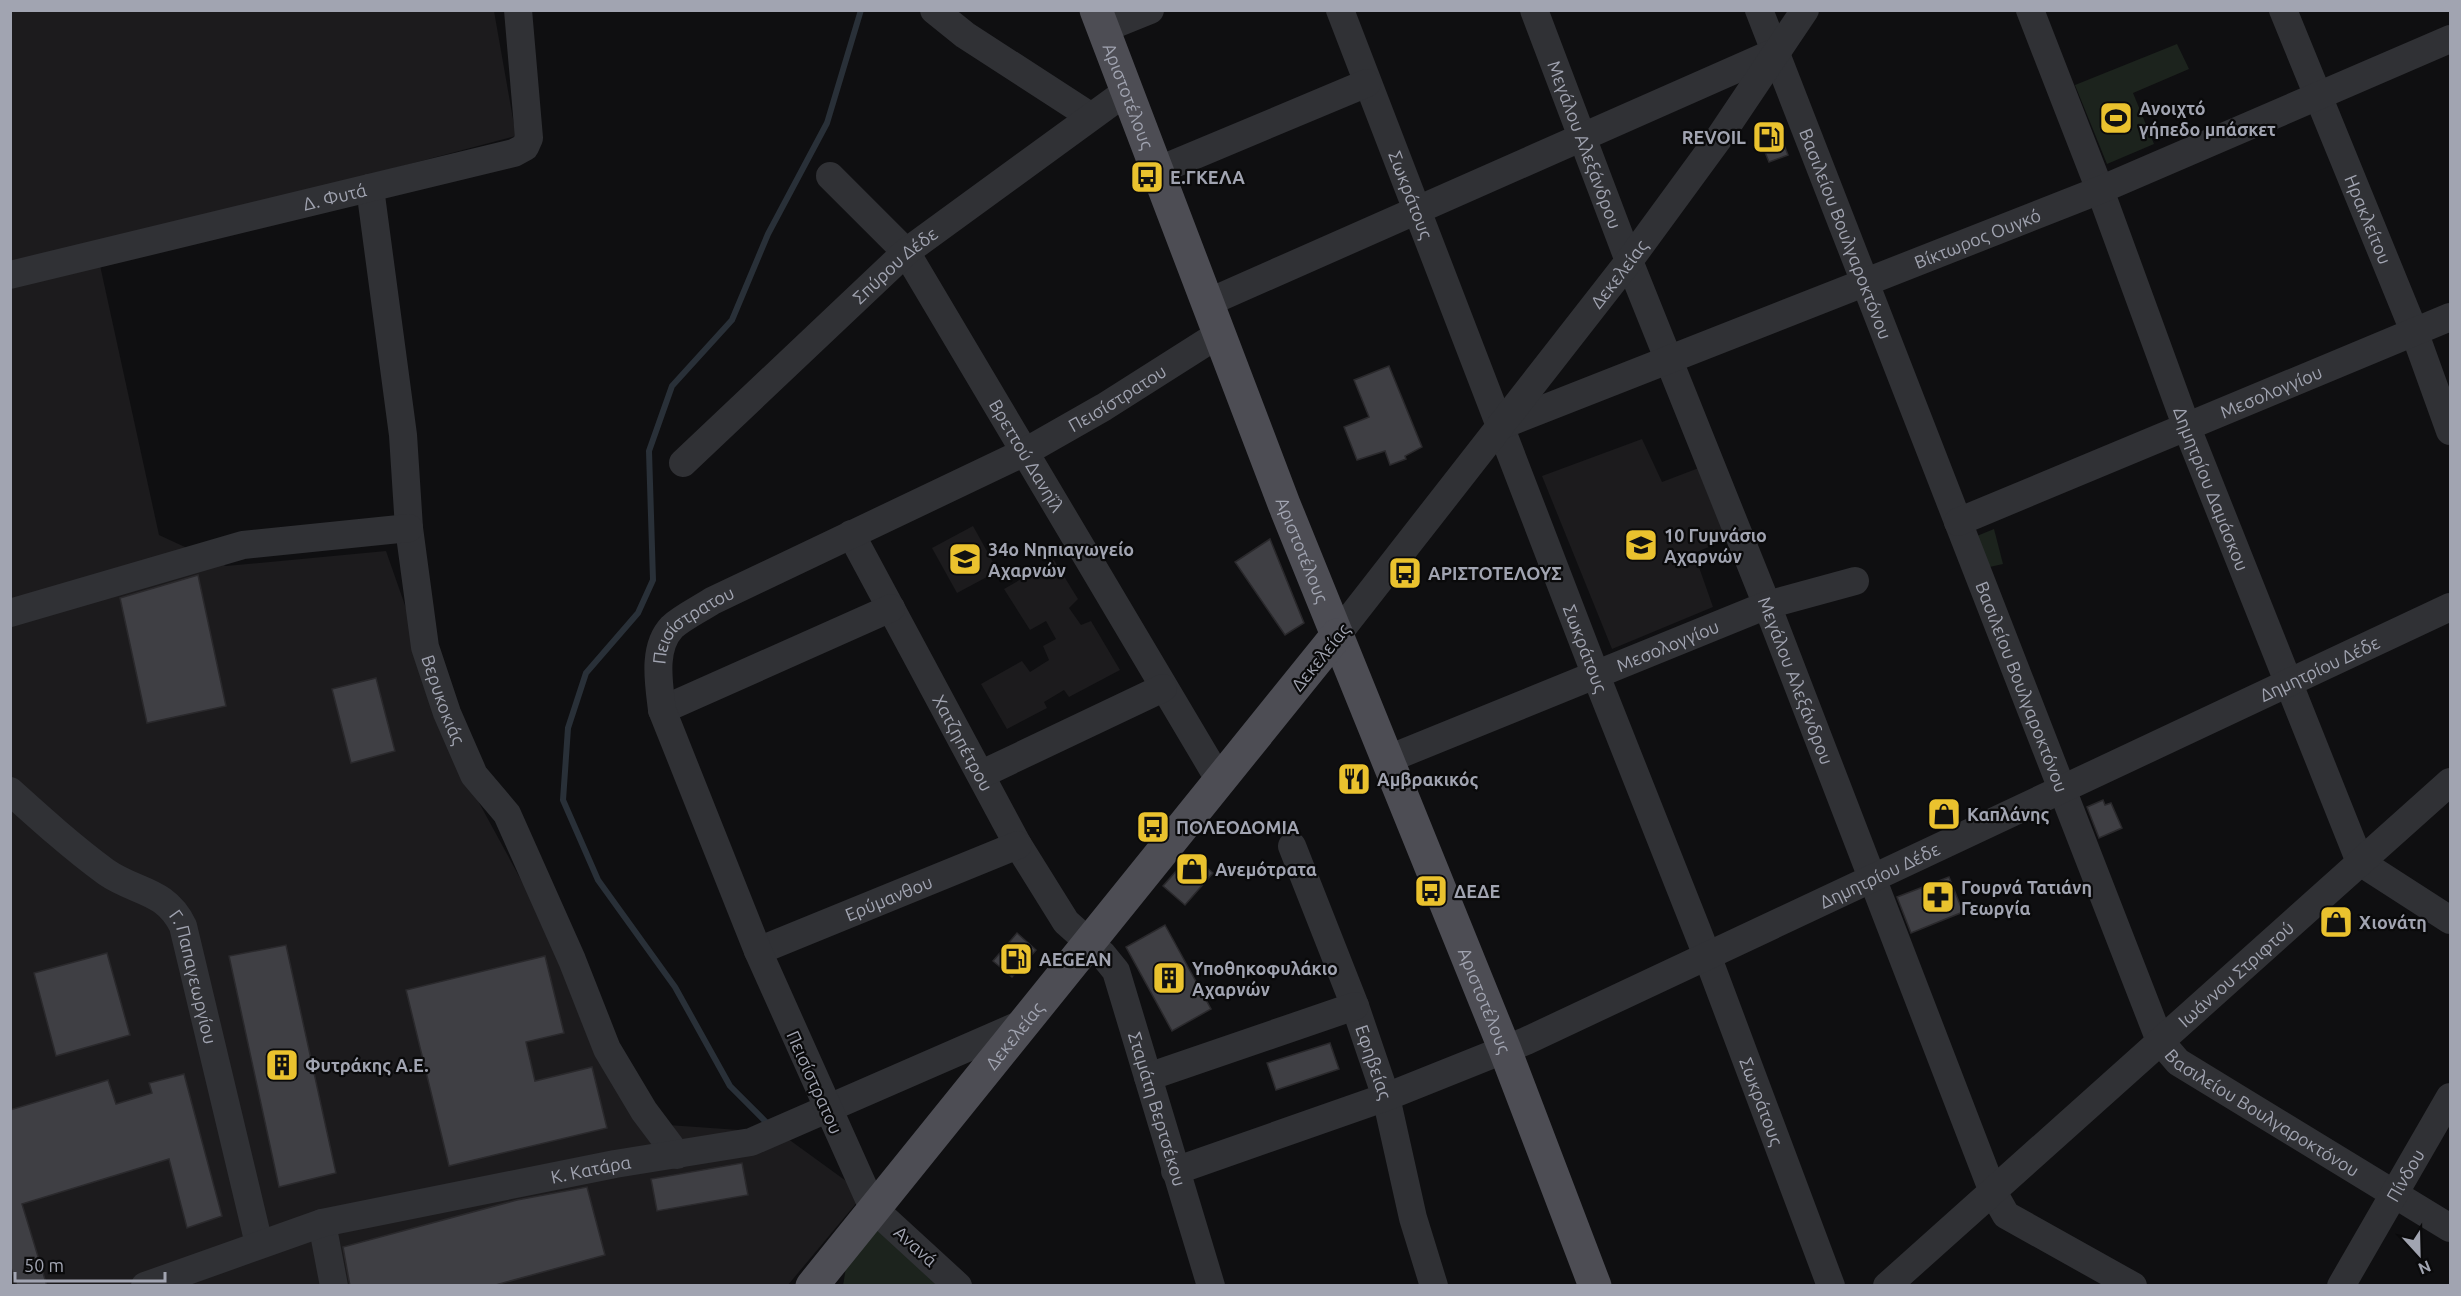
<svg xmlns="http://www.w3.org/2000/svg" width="2461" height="1296" font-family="Ubuntu,sans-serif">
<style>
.built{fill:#1c1b1d}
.green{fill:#1c231d}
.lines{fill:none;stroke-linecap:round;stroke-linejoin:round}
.stream{stroke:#293038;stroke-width:6}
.building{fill:#3f3f44;stroke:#2a292c;stroke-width:1.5}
.minor{stroke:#303135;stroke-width:28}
.major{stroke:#4d4d54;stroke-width:33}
.labels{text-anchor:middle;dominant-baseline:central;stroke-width:4.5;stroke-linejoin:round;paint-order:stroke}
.street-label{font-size:18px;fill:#a1a4b1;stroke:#0a0a0b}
.poi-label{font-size:18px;font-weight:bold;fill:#a1a4b1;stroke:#0a0a0b;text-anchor:start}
</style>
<rect width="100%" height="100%" fill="#0f0f11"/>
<g class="built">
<path d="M10,11H494L516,136L96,247L159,535L226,566L386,551L465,777L654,1124L780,1133L864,1194L788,1285H11Z"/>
<path d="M1642,439L1662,482L1704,466L1731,538L1694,553L1713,607L1612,649L1542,476Z"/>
<path d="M973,526L998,571L957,593L932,548Z"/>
<path d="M1054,560L1078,599L1069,608L1081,625L1091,621L1120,670L1069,697L1064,690L1044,702L1047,708L1007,729L981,684L1022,661L1030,672L1049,660L1043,646L1056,639L1046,621L1030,630L1004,589Z"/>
</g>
<g class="green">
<path d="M2177,44L2189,69L2133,93L2154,144L2107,164L2075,85Z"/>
<path d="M1994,529L2003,564L1985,568L1972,538Z"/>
<path d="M877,1223L943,1286H843L846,1267Z"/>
</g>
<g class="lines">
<path class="stream" d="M767,1123L730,1086L675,987L598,880L563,800L568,728L586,673L638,613L653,580L649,451L672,386L732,320L768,234L827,123L861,10"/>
</g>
<g class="building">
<path d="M1775,122L1788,155L1769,162L1756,130Z"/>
<path d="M1389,366L1422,447L1405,456L1406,459L1390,465L1385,451L1357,460L1344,427L1369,417L1354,380Z"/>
<path d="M1270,539L1304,623L1285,635L1235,562Z"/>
<path d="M198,575L226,706L147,723L120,598Z"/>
<path d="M376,678L395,751L351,763L332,689Z"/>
<path d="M2103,800L2105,805L2111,803L2122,828L2099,838L2087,807Z"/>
<path d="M1191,854L1213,873L1185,905L1163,886Z"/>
<path d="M1949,877L1963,912L1911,933L1897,897Z"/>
<path d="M1165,925L1211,1009L1172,1031L1126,947Z"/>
<path d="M1017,933L1036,950L1012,977L993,961Z"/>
<path d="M286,945L336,1173L279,1187L229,956Z"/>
<path d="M107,953L130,1035L56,1056L34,973Z"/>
<path d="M545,956L564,1033L526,1042L535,1081L592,1067L607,1128L449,1166L406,990Z"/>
<path d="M1330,1043L1339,1069L1276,1090L1267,1063Z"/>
<path d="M184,1074L222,1216L187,1228L169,1159L22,1204L47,1286H17L10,1265V1110L108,1080L116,1104L152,1093L149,1083Z"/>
<path d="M742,1163L748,1195L657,1211L651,1179Z"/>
<path d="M587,1187L605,1255L492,1286H350L343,1247L517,1200Z"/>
</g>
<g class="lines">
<g class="minor">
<path d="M934,10L965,35L1090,116"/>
<path id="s1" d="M1340,10L1595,673L1708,958L1831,1286"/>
<path id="s2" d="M1534,10L1629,261L1767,605L1993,1192L2006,1215L2133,1286"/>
<path id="s3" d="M1759,10L2160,1041L2178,1062L2450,1228"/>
<path id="s4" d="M2030,10L2100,190L2187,428L2360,862L2450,920"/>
<path id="s5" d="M2283,10L2414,331L2450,431"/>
<path d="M1103,29L1150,10"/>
<path d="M1157,171L1367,83"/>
<path id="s6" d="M830,176L906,252L1220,781"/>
<path id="s7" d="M370,188L403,435L409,528L425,647L447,713L474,775L507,814L572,960L607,1049L644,1111L677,1155"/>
<path id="s8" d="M10,275L514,153L525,147L529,138L518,10"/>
<path d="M1207,303L1775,52"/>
<path id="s9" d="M1500,426L2100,190L2450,39"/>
<path id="s10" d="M683,463L906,252L1127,91"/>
<path id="s11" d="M1958,522L2450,317"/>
<path id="s12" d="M851,534L1018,845L1066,922L1103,955L1116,971L1211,1286"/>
<path d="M10,613L243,545L409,528"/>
<path id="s13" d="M1337,635L1629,261L1719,138L1805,10"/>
<path d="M662,710L891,608"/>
<path id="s14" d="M1386,760L1767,605L1855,581"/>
<path d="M982,774L1163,688"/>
<path id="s15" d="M10,791C41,819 72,847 106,872C136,893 165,889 183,926L259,1244"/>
<path id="s16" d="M1292,846L1355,1006L1386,1097L1413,1218L1434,1286"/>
<path id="s17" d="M758,951L1018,845"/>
<path d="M1148,1077L1355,1006"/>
<path id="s18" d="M1175,1171L1386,1097L1526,1041L2450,607"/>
<path d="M322,1223L334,1286"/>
<path id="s19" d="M145,1286L322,1223L615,1164L751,1142L1024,1023"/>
<path id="s20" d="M958,1286L873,1208L758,951L662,710C659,684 652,648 672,627C683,617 700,609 712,601L1025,452L1104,407L1219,334"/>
<path id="s21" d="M1887,1286L2450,782"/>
<path id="s22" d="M2341,1286L2450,1097"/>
</g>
<g class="major">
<path id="s23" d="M1096,10L1284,504L1505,1050L1595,1286"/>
<path id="s24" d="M812,1286L1337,635"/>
</g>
</g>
<defs>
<symbol id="stadium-square" viewBox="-11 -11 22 22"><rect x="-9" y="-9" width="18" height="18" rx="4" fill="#eac22e" stroke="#0a0a0b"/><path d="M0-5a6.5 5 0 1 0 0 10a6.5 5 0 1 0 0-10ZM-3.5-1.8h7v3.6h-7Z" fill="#111"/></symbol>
<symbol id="fuel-square" viewBox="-11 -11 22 22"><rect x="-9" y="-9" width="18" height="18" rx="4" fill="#eac22e" stroke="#0a0a0b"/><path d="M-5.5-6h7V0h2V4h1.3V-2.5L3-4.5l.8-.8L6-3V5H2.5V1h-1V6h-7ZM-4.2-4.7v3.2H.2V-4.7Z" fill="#111"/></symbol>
<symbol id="bus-square" viewBox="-11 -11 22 22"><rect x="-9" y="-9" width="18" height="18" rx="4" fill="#eac22e" stroke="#0a0a0b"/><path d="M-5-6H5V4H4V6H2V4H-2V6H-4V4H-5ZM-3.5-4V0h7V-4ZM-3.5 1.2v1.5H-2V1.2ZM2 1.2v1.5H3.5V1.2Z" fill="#111"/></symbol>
<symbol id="school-square" viewBox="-11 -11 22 22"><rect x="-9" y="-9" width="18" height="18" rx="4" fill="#eac22e" stroke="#0a0a0b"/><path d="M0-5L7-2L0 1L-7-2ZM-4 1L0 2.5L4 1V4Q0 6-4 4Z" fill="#111"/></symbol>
<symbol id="restaurant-square" viewBox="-11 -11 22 22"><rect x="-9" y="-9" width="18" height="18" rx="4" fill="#eac22e" stroke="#0a0a0b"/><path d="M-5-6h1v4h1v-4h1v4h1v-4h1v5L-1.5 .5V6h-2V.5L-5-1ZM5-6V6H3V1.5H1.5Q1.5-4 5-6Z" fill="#111"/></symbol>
<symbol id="shop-square" viewBox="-11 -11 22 22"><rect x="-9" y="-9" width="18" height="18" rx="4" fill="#eac22e" stroke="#0a0a0b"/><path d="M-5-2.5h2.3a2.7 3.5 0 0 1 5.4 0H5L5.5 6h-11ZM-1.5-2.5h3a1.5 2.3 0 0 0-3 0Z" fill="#111"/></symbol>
<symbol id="pharmacy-square" viewBox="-11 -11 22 22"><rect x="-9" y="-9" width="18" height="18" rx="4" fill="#eac22e" stroke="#0a0a0b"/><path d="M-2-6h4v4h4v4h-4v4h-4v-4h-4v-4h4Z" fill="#111"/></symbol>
<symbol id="building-square" viewBox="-11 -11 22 22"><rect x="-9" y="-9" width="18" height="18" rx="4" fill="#eac22e" stroke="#0a0a0b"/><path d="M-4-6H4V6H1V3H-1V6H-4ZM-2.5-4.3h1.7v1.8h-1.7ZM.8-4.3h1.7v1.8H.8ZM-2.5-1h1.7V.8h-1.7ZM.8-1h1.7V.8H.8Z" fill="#111"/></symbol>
</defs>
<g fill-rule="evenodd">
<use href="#stadium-square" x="2097" y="99" width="38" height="38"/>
<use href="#fuel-square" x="1750" y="118" width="38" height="38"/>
<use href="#bus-square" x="1128" y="158" width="38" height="38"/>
<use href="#school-square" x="1622" y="526" width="38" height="38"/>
<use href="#school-square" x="946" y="540" width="38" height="38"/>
<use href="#bus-square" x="1386" y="554" width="38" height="38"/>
<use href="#restaurant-square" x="1335" y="760" width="38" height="38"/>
<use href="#shop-square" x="1925" y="795" width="38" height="38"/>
<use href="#bus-square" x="1134" y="808" width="38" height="38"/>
<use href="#shop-square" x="1173" y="850" width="38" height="38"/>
<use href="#bus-square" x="1412" y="872" width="38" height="38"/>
<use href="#pharmacy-square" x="1919" y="878" width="38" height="38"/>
<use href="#shop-square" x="2317" y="903" width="38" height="38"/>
<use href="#fuel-square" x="997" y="940" width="38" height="38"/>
<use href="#building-square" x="1150" y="959" width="38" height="38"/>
<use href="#building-square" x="263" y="1046" width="38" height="38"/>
</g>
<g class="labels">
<g class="street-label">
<text stroke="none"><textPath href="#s23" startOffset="92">Αριστοτέλους</textPath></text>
<text stroke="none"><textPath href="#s2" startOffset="144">Μεγάλου Αλεξάνδρου</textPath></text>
<text stroke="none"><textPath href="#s1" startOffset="198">Σωκράτους</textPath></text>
<text stroke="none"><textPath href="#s8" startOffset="334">Δ. Φυτά</textPath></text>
<text stroke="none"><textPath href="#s5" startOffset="226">Ηρακλείτου</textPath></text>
<text stroke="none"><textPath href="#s3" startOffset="240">Βασιλείου Βουλγαροκτόνου</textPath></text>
<text stroke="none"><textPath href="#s9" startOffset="513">Βίκτωρος Ουγκό</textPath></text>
<text stroke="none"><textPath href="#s10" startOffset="290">Σπύρου Δέδε</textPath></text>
<text stroke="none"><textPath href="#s13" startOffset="458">Δεκελείας</textPath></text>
<text stroke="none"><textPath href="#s11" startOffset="339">Μεσολογγίου</textPath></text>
<text stroke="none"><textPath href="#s20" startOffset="1244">Πεισίστρατου</textPath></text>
<text stroke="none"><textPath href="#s6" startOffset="344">Βρεττού Δανηΐλ</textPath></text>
<text stroke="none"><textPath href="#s4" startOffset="512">Δημητρίου Δαμάσκου</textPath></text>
<text stroke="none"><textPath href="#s23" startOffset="578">Αριστοτέλους</textPath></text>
<text stroke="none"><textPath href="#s20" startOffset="758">Πεισίστρατου</textPath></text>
<text stroke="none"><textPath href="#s14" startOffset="304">Μεσολογγίου</textPath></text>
<text stroke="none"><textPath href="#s1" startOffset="684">Σωκράτους</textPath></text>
<text transform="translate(1320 657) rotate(-51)">Δεκελείας</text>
<text stroke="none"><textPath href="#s18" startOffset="1251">Δημητρίου Δέδε</textPath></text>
<text stroke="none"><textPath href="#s2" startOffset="720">Μεγάλου Αλεξάνδρου</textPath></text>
<text stroke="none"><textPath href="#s3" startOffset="726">Βασιλείου Βουλγαροκτόνου</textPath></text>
<text stroke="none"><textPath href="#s7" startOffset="518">Βερυκοκιάς</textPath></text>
<text stroke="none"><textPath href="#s12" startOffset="237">Χατζηπέτρου</textPath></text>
<text stroke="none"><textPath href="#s18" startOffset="765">Δημητρίου Δέδε</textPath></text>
<text stroke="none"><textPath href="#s17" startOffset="141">Ερύμανθου</textPath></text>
<text stroke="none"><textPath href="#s21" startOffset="468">Ιωάννου Στριφτού</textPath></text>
<text stroke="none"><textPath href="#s15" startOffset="274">Γ. Παπαγεωργίου</textPath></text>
<text stroke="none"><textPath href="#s23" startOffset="1064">Αριστοτέλους</textPath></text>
<text stroke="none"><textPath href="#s24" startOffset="322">Δεκελείας</textPath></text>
<text stroke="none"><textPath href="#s16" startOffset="231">Εφηβείας</textPath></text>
<text transform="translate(815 1082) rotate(66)">Πεισίστρατου</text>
<text stroke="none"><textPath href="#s1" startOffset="1170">Σωκράτους</textPath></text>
<text stroke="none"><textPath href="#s12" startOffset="658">Σταμάτη Βερτσέκου</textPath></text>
<text stroke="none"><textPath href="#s3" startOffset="1232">Βασιλείου Βουλγαροκτόνου</textPath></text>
<text stroke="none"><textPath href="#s19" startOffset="462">Κ. Κατάρα</textPath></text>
<text stroke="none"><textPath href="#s22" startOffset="128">Πίνδου</textPath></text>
<text transform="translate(916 1246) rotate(42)">Ανανά</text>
</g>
<g class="poi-label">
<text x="2139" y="108">Ανοιχτό<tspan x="2139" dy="21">γήπεδο μπάσκετ</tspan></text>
<text x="1746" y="137" text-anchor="end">REVOIL</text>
<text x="1170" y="177">Ε.ΓΚΕΛΑ</text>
<text x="1664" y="535">10 Γυμνάσιο<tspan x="1664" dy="21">Αχαρνών</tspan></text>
<text x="988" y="549">34o Νηπιαγωγείο<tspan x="988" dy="21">Αχαρνών</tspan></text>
<text x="1428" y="573">ΑΡΙΣΤΟΤΕΛΟΥΣ</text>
<text x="1377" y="779">Αμβρακικός</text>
<text x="1967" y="814">Καπλάνης</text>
<text x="1176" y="827">ΠΟΛΕΟΔΟΜΙΑ</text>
<text x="1215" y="869">Ανεμότρατα</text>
<text x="1961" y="887">Γουρνά Τατιάνη<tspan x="1961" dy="21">Γεωργία</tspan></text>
<text x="1454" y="891">ΔΕΔΕ</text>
<text x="2359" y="922">Χιονάτη</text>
<text x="1039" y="959">AEGEAN</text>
<text x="1192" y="968">Υποθηκοφυλάκιο<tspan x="1192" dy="21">Αχαρνών</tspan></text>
<text x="305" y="1065">Φυτράκης Α.Ε.</text>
</g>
</g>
<rect width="2461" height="1296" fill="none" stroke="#a1a4b1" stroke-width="24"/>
<g transform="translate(2419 1254) rotate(158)" stroke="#0a0a0b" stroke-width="4.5" paint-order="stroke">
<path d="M0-4.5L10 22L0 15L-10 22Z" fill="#a1a4b1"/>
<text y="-9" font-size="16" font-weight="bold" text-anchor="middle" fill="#a1a4b1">N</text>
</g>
<path d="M15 1272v9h150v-9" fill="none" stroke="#a1a4b1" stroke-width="3"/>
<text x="24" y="1272" font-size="18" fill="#a1a4b1" stroke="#0a0a0b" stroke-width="4.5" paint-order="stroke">50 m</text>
</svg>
